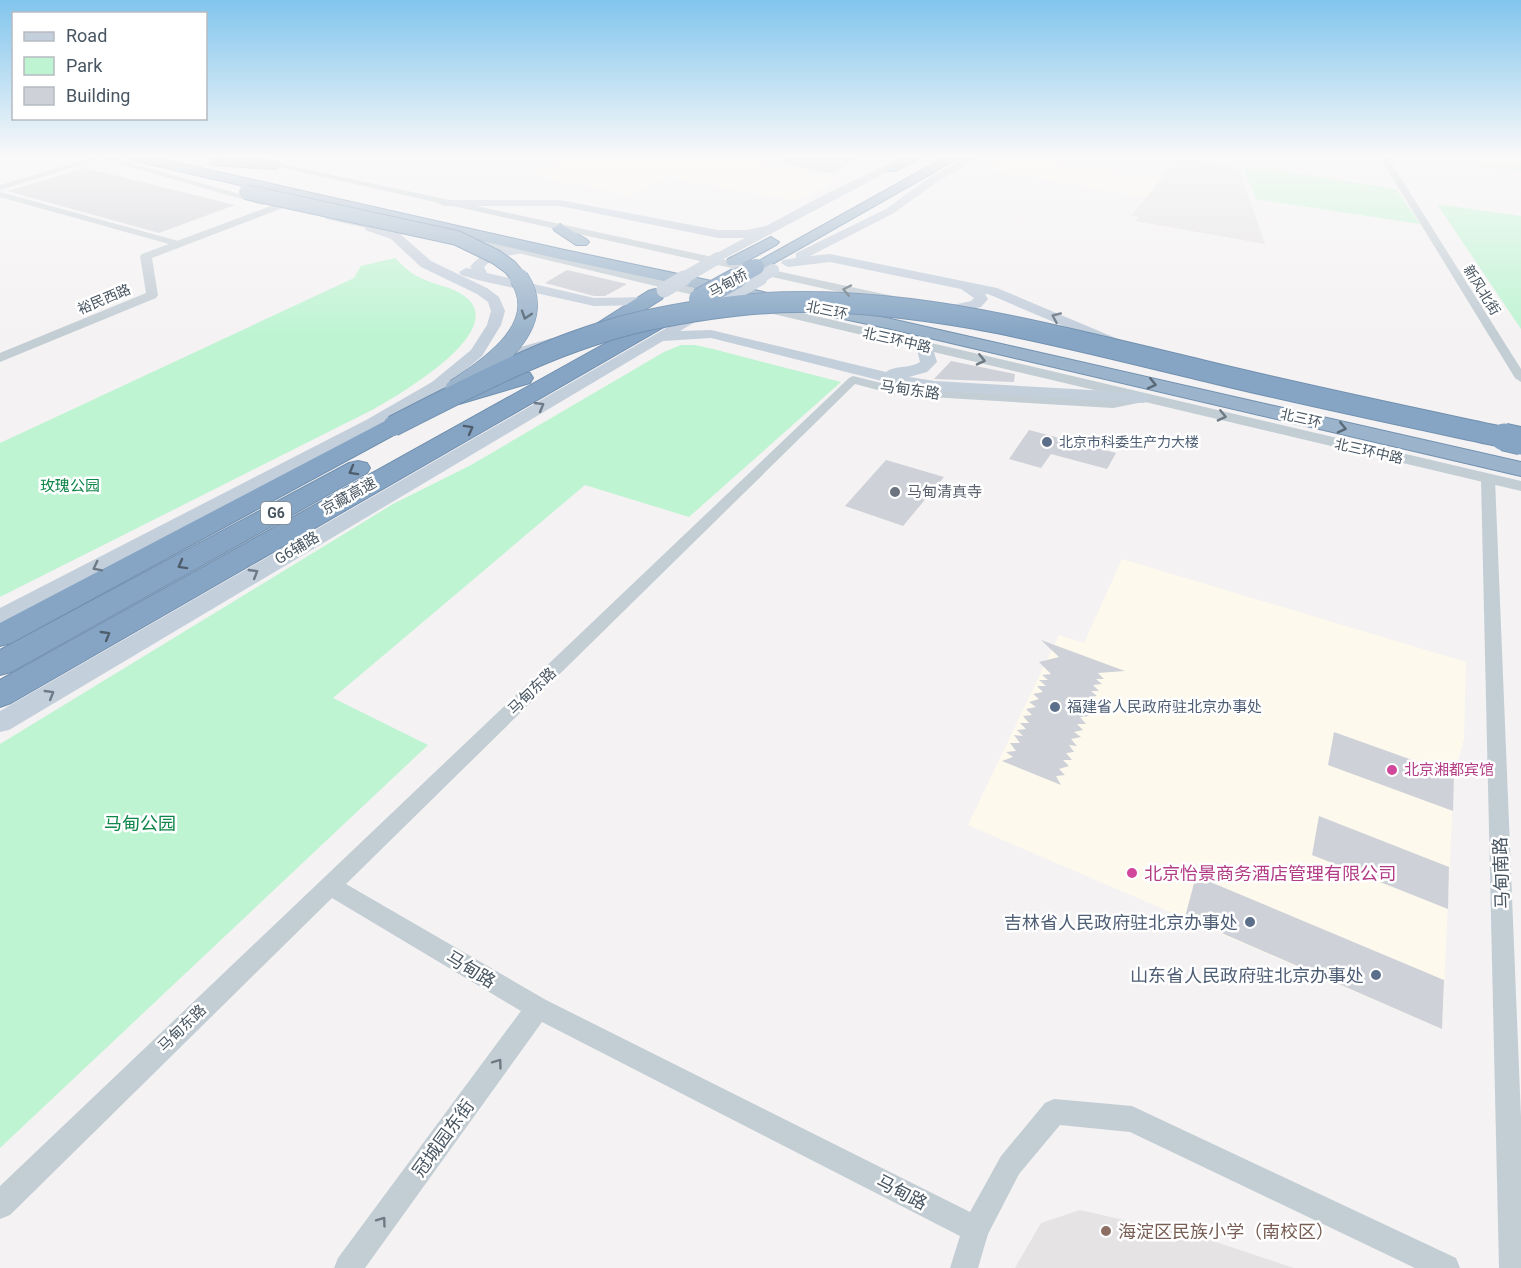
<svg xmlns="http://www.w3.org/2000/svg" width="1521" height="1268" font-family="Roboto,'Noto Sans SC',sans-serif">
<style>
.commercial{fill:#fef9ed}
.education{fill:#e5e3e4}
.green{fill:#bff4d3}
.building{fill:#ced1d8}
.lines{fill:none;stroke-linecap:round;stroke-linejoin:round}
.trunk-casing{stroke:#7190b0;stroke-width:2}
.motorway-casing{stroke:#7190b0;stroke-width:2}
.minor{fill:#c2cdd4;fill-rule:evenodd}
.tertiary{fill:#c2cdd4;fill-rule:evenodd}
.secondary{fill:#c4cfdc;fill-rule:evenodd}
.trunk{fill:#9bb4cb;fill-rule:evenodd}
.motorway{fill:#86a5c4;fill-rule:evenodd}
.trunk-bridge-far1-casing{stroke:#7190b0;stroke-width:16;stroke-linecap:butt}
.trunk-bridge-casing{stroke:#7190b0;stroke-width:20;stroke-linecap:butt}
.motorway-bridge-far2-casing{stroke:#7190b0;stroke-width:17;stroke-linecap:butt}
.motorway-bridge-far1-casing{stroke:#7190b0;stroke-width:22;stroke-linecap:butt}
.motorway-bridge-casing{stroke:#7190b0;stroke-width:29;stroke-linecap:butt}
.secondary-bridge-far1{stroke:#c4cfdc;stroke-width:12}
.secondary-bridge{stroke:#c4cfdc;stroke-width:15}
.trunk-bridge-far1{stroke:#9bb4cb;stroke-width:14}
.trunk-bridge{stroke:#9bb4cb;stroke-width:19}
.motorway-bridge-far2{stroke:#86a5c4;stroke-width:16}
.motorway-bridge-far1{stroke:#86a5c4;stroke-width:20}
.motorway-bridge{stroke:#86a5c4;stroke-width:27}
.oneway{stroke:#6d7a84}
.oneway2{stroke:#596977}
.oneway3{stroke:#6d7a87}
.oneway4{stroke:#4e5e6c}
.service-dot{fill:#5c6f8a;stroke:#fff;stroke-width:2}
.worship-dot{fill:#6b7280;stroke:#fff;stroke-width:2}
.hotel-dot{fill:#d1479c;stroke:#fff;stroke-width:2}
.education-dot{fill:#8d6e63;stroke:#fff;stroke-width:2}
.labels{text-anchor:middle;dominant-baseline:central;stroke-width:5;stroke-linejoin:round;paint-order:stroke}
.far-street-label{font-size:14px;fill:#485662;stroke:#fff}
.far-service-label{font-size:14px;fill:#4e5e75;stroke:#fff;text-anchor:start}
.shield{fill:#fff;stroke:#7f8991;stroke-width:1.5}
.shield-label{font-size:14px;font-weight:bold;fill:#485662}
.street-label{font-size:15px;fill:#485662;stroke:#fff}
.park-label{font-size:15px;fill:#0f864a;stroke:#fff}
.worship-label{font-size:15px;fill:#5b616d;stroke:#fff;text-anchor:start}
.service-label{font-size:15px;fill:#4e5e75;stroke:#fff;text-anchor:start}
.hotel-label{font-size:15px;fill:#b23c85;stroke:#fff;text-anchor:start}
.near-park-label{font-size:18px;fill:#0f864a;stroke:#fff}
.near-hotel-label{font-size:18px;fill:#b23c85;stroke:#fff;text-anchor:start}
.near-street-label{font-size:18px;fill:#485662;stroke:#fff}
.near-service-label{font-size:18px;fill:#4e5e75;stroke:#fff;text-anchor:end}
.near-education-label{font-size:18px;fill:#785e54;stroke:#fff;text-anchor:start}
</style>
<rect width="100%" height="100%" fill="#f4f2f2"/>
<g class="commercial">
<path d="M572,156H733L839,180L796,201L668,177L629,195L532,175Z"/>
<path d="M1004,156H1015L1160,180L1146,197L986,169Z"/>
<path d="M1122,559L1466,662L1464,739L1454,775L1442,1029L968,825L1059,635L1084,643Z"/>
</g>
<g class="education">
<path d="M1178,158L1238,167L1265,244L1135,221L1139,217L1131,216Z"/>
<path d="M1080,1210L1207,1239L1294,1268H1015L1041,1223Z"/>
</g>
<g class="green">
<path d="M1477,156L1521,161V172L1479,167Z"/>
<path d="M1242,165L1396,189L1420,224L1256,199Z"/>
<path d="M1437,204L1521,216V329Z"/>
<path d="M395,258C403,266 411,274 421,278C436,286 453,286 467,298C507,333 397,396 374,409L0,597V443L354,278L361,266Z"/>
<path d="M681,345H695L713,349L841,382L689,517L585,485L333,698L428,745L0,1148V744L393,504L471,465L664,352Z"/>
</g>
<g class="building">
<path d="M780,156H866L834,172L824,173L780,162Z"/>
<path d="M85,168L235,205L159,233L7,191Z"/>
<path d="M567,270L627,284L605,296H594L545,283Z"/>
<path d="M951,361L1015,374L1014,382L934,379Z"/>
<path d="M1029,430L1116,453L1107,469L1051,454L1041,468L1009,459Z"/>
<path d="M886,460L944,477L903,526L845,506Z"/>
<path d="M1041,640L1125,671L1098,673L1104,679H1096L1102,684L1093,685L1099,691H1091L1097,696L1088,697L1094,703L1085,704L1092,710L1083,711L1089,716L1080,717L1086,724H1077L1083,730L1074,732L1081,737L1071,739L1077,746L1069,745L1074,752L1066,753L1072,760H1063L1069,766L1059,769L1065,775L1056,776L1061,785L1002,761L1013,757L1006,752L1016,751L1010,743H1020L1014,735L1023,736L1017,730L1026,729L1020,723H1029L1023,716L1032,715L1026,709L1036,707L1029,702L1039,699L1033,694L1043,692L1037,686H1046L1039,680H1048L1042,675L1051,674L1039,662L1059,657Z"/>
<path d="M1334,732L1454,775L1453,811L1328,765Z"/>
<path d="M1319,816L1449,867L1448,909L1312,855Z"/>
<path d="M1196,876L1444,980L1442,1029L1185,917Z"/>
</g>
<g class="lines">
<defs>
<g id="trunk">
<path d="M125,156H147L560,249L891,319L1521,462V476L891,329L560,259L131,160Z"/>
<path d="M907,156H924L895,171H885L884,168Z"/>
<path d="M947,156H962L762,270L756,272L748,267Z"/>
<path d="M215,158L276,161L282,165L276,169L211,165L209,162Z"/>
<path d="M560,224L586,239L589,242L586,245H576L555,231L553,228Z"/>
<path d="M771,237L779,242L776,245L740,265H728L726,262L728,259Z"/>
</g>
<g id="motorway">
<path d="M655,289L662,291L664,295L662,299L596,341H582L579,337L582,333L648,291Z"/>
<path d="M676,306L683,308L686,312L683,316L11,703L0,707V680L669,308Z"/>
<path d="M522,372L530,373L533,378L530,383L459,404L451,402L448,397L451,392Z"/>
<path d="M393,419L401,421L404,426L401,431L11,643L0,646V623L385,421Z"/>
<path d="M358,461L367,463L370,468L367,473L11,672L0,675V650L349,463Z"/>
</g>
</defs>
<use href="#trunk" class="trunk-casing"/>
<use href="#motorway" class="motorway-casing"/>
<g class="minor">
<path d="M98,156L107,157L0,190V185Z"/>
<path d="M1379,156H1387L1521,369V382L1515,378Z"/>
<path d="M0,192L182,242L184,244L176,246L0,197Z"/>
<path d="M853,376L897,387L946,391L1113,400L1144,394L1150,398L1148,401L1113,408L897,395L855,384L346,884L546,1000L970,1212L1001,1156L1045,1103L1054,1099L1132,1106L1456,1258L1460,1268H1415L1130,1132L1060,1125L1019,1174L988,1234L978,1268H950L960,1236L542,1022L365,1268H334L338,1258L521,1011L332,898L10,1215L0,1219V1186L849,378Z"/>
<path d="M1488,475L1495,479L1521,1118V1268H1499L1481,479Z"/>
</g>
<g class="tertiary">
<path d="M92,156H106L271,203L262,205Z"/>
<path d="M229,156H245L893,296L899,300L893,304Z"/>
<path d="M279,203L284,206L283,208L152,258L158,295L156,298L0,362V353L146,293L140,256L142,254Z"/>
<path d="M330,214L393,228L394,230L389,233L326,219L325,217Z"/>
<path d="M463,238L518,247L718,293L724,297L718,301L518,253L459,243L458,241Z"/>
<path d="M756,302L1521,481V491L752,309L750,306Z"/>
</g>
<g class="secondary">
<path d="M904,156H917L718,262L712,258L713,255L745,238H718L560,206H444L438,203L444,200H560L718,230H746L766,226L820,197Z"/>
<path d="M969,156H982L937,182L894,213L810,256L830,254L997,288L1125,342L1128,345L1125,348H1115L988,294H985L988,299L981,307L945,315L940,314L938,311L940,308L971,301L974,298L961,289L830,262L788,267L781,263L783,260L796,258V253L886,209L929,178Z"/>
<path d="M369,223L399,233L431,261L487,288L499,297L505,311L501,325L482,356L444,388L380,427L0,624V608L368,419L432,382L471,350L487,325L491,311L488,302L477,294L421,267L391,239L365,230V224Z"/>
<path d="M518,246L524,250L523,253C508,256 495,256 484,267L487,273L594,298L645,297L652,301L645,305L594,306L478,280L461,275L459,272L466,268L472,269L470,267C482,251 499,249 518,246Z"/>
<path d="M708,304L713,305L715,308L713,311L680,331L711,330L886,372C895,365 909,369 920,362L916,346L924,341L932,346L937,362L927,372L909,377L935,381L1144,393L1152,398L1144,403L935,391L898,385L711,338L663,341L9,730L0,732V711Z"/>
<path d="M552,338L560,343L557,346L486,367L478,362L480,359Z"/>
</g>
<use href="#trunk" class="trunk"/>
<use href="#motorway" class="motorway"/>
<defs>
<path id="trunk-bridge-far1" d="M246,192L457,238L496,257L510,267L520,279"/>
<path id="trunk-bridge" d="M455,389C491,366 550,325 519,278"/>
<path id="motorway-bridge-far2" d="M734,279L756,267"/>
<g id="motorway-bridge-far1">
<path d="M699,299L737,278"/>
<path d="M393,426C474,385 555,341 644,321C695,310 747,302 800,302C937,301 1073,340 1205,371C1307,396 1409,417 1512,439"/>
</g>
<path id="motorway-bridge" d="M1504,437L1521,441"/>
</defs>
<use href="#trunk-bridge-far1" class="trunk-bridge-far1-casing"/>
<use href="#trunk-bridge" class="trunk-bridge-casing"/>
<use href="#motorway-bridge-far2" class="motorway-bridge-far2-casing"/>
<use href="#motorway-bridge-far1" class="motorway-bridge-far1-casing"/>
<use href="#motorway-bridge" class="motorway-bridge-casing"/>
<g class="secondary-bridge-far1">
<path d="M682,279L718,258"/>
<path d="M757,279L773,270"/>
</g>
<g class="secondary-bridge">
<path d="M664,290L684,278"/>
<path d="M717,303L760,278"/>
</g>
<use href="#trunk-bridge-far1" class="trunk-bridge-far1"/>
<use href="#trunk-bridge" class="trunk-bridge"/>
<use href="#motorway-bridge-far2" class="motorway-bridge-far2"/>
<use href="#motorway-bridge-far1" class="motorway-bridge-far1"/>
<use href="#motorway-bridge" class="motorway-bridge"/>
</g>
<defs><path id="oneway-chevron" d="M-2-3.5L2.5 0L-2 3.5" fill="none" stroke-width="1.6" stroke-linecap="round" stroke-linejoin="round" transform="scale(1.5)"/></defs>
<g class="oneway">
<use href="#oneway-chevron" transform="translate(847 290) rotate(-168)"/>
<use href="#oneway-chevron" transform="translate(981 360) rotate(13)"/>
<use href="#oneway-chevron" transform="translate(1222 416) rotate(13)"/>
<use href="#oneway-chevron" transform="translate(498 1063) rotate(-54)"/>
<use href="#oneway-chevron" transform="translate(382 1221) rotate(-54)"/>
</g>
<g class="oneway2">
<use href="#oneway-chevron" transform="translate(526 315) rotate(108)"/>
<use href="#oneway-chevron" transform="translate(1152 384) rotate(13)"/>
<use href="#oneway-chevron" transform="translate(1342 428) rotate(13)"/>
</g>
<g class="oneway3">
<use href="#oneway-chevron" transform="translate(1056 317) rotate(-156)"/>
<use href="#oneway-chevron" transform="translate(540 406) rotate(-30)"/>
<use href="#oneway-chevron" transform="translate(97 567) rotate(153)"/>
<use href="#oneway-chevron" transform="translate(254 573) rotate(-31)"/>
<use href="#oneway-chevron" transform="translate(50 694) rotate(-31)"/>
</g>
<g class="oneway4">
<use href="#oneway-chevron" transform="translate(469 429) rotate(-29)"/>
<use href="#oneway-chevron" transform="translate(353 471) rotate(151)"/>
<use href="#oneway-chevron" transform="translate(182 565) rotate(151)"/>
<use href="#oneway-chevron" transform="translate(106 635) rotate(-30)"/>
</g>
<linearGradient id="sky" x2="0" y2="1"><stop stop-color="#81c5ed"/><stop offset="0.47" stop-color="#faf9f9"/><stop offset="1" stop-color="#faf9f9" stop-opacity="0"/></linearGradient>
<rect width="1521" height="333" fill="url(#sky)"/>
<g class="service-dot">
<circle cx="1047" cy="442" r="6"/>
<circle cx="1055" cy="707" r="6"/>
<circle cx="1250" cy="922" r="6"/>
<circle cx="1376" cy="975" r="6"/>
</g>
<circle class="worship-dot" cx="895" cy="492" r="6"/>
<g class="hotel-dot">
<circle cx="1392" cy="770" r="6"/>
<circle cx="1132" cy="873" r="6"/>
</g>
<circle class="education-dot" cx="1106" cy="1231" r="6"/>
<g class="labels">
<g class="far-street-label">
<text transform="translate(728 283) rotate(-29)">马甸桥</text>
<text transform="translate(1482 290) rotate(58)">新风北街</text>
<text transform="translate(104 299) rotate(-23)">裕民西路</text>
<text transform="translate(827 310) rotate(12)">北三环</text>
<text transform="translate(897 340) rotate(13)">北三环中路</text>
<text transform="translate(1301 418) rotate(13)">北三环</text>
<text transform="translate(1369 451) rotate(13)">北三环中路</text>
</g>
<g class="far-service-label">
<text x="1059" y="442">北京市科委生产力大楼</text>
</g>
<rect class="shield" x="261" y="502" width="30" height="22" rx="4.5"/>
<g class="shield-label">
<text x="276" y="513">G6</text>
</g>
<g class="street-label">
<text transform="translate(910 390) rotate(8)">马甸东路</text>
<text transform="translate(349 496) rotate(-29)">京藏高速</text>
<text transform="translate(297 548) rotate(-31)">G6辅路</text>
<text transform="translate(532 691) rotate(-44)">马甸东路</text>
<text transform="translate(182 1028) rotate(-44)">马甸东路</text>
</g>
<g class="park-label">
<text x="70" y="486">玫瑰公园</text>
</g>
<g class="worship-label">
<text x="907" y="492">马甸清真寺</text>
</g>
<g class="service-label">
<text x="1067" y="707">福建省人民政府驻北京办事处</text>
</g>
<g class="hotel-label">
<text x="1404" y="770">北京湘都宾馆</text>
</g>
<g class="near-park-label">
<text x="140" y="823">马甸公园</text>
</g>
<g class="near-hotel-label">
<text x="1144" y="873">北京怡景商务酒店管理有限公司</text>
</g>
<g class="near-street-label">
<text transform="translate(1501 873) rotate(-92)">马甸南路</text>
<text transform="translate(471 969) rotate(31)">马甸路</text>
<text transform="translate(443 1138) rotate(-54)">冠城园东街</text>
<text transform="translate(902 1192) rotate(27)">马甸路</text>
</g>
<g class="near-service-label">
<text x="1238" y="922">吉林省人民政府驻北京办事处</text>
<text x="1364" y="975">山东省人民政府驻北京办事处</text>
</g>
<g class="near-education-label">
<text x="1118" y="1231">海淀区民族小学（南校区）</text>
</g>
</g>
<rect x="12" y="12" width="195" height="108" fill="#ffffff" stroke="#b6bbc0" stroke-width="1.5"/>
<rect x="24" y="32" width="30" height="9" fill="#c4cfdc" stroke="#b6bbc0" stroke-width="1.5"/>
<text x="66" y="42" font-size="18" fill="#485662">Road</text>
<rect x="24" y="57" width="30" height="18" fill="#bff4d3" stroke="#b6bbc0" stroke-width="1.5"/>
<text x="66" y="72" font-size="18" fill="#485662">Park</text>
<rect x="24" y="87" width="30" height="18" fill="#ced1d8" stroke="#b6bbc0" stroke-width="1.5"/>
<text x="66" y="102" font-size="18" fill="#485662">Building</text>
</svg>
